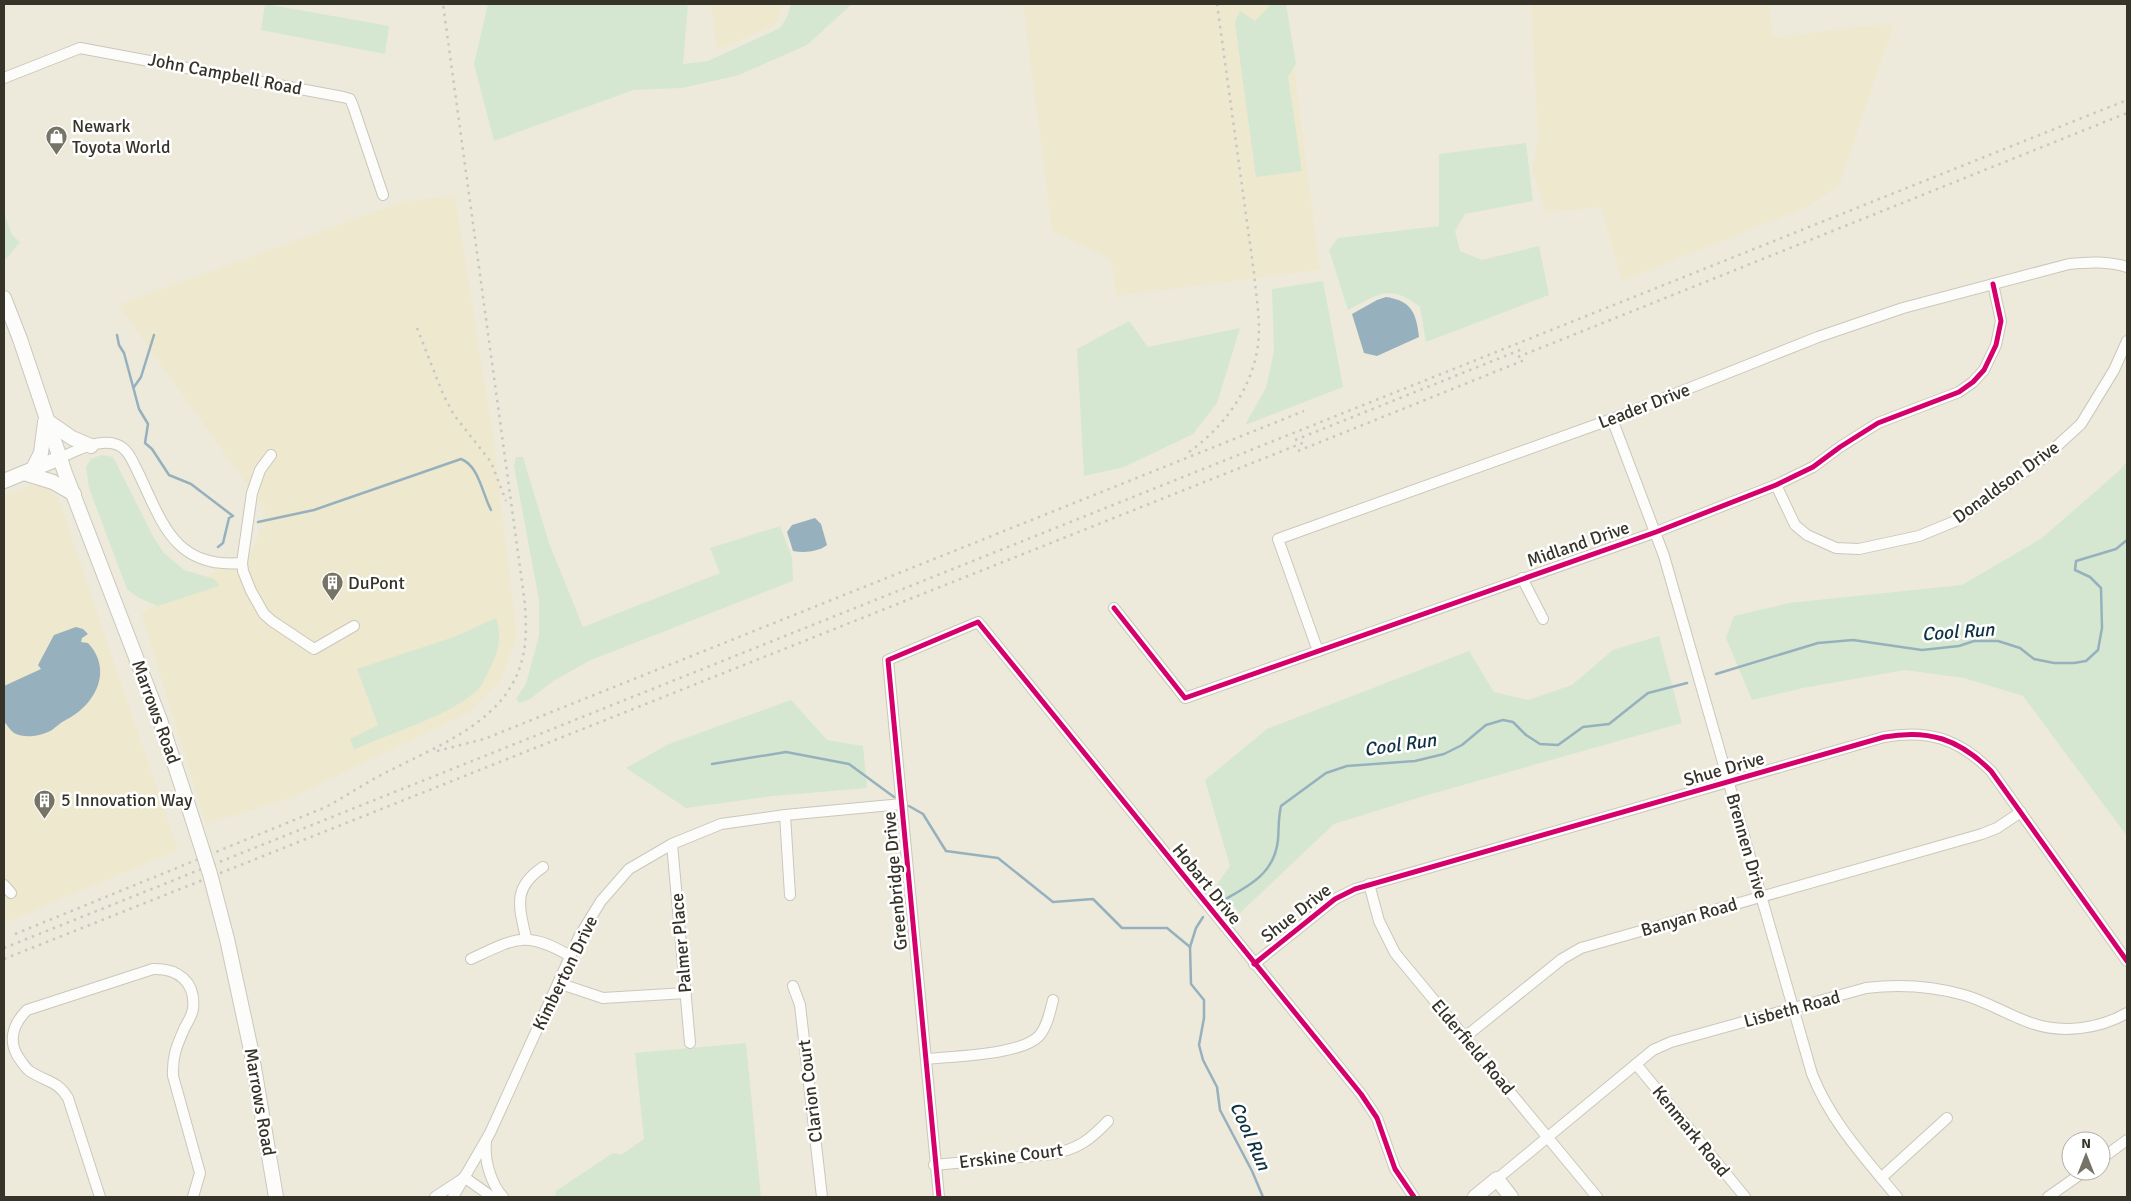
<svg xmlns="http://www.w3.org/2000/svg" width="2131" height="1201" font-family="Signika,sans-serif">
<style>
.built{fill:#eee8ce}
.green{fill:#d5e7d1}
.water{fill:#96b1bd}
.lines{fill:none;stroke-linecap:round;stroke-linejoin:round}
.stream{stroke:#96b1bd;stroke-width:2.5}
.street-casing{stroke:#cac7bc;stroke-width:12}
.secondary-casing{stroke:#cac7bc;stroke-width:16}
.street{stroke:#fcfcfa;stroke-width:10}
.secondary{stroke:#fcfcfa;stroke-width:14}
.rail{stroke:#c8c7c3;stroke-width:2.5;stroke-dasharray:2.5 5;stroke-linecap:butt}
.secondary-bridge-casing{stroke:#cac7bc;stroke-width:16;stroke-linecap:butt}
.secondary-bridge{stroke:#fcfcfa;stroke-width:14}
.cycleway-casing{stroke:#fff;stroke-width:8}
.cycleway{stroke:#d6006c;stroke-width:5}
.labels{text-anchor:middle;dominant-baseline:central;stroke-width:5;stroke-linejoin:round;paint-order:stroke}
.street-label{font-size:18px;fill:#363429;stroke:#fff}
.poi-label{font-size:18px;fill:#363429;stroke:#fff;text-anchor:start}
.water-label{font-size:19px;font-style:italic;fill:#0e3244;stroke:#fff}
</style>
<rect width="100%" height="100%" fill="#edeadb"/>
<g class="built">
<path d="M711,4H783L776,25L717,50Z"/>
<path d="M1023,4H1286L1320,270L1117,296L1111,259L1052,231Z"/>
<path d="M1531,4H1769L1773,35L1776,38L1858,26L1894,24L1839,185L1809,206L1622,281L1601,207L1546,212L1532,170L1538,138Z"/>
<path d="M455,196L492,429L517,637L501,679L470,712L293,797L206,824L141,613L253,550L266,511L118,305L405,201Z"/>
<path d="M33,485H42L53,490L59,501L178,850L4,923V495Z"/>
</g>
<g class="green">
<path d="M265,4L389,26L385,54L261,30Z"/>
<path d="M488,4H683L688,6L683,64L708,61L780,28L787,17L791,4H852L807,45L739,75L682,88L633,90L494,141L474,64Z"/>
<path d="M1271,4H1286L1296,64L1288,77L1302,171L1256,177L1235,23L1240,11L1255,21Z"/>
<path d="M1526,143L1533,201L1465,214L1455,231L1460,251L1482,260L1539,246L1549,295L1426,342L1420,307C1390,283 1377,295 1348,310L1329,250L1338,238L1439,226V154Z"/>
<path d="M4,213L12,235L20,242L6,259L4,257Z"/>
<path d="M1323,281L1343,387L1245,425L1266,388L1274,351L1272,289Z"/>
<path d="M1129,321L1148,347L1240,328L1217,403L1193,434L1124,467L1084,476L1077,349Z"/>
<path d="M102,455L113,457L154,538L164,553L184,570L214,579L219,586L158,606L139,598L127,589L89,488L86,467L91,459Z"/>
<path d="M516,457H523L549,543L583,627L720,573L710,548L780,526L792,557L793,581L591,660L553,681L530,699L519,703L516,699L526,684L539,636V600L514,466Z"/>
<path d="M2127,461V836L2023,696L1964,678L1905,670L1803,688L1752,700L1726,638L1734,616L1789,603L1962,585L2042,538L2120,470Z"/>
<path d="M496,618C503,640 497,656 486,676C484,680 482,686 478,689C451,716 389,733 354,750L350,739L378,725L357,669L454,637Z"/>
<path d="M1659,636L1682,723L1424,796L1334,824L1240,913L1216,886L1230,866L1205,780L1267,729L1469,651L1494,692L1528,700L1572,685L1613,650Z"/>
<path d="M791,700L827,740L863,746L867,788L773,796L686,808L626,768L669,744Z"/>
<path d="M746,1043L761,1197H555L556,1191L613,1153L621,1155L644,1139L635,1053Z"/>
</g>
<g class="water">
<path d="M1386,297C1412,301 1416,313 1419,337L1377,356L1364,353L1352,314L1377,300Z"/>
<path d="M815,518L821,524L827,545C818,552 804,553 793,551L787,532L792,525Z"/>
<path d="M76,627L83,629L88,634L82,638L81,642L88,643C114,671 95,706 64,721C60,723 56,727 52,730C42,736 25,739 14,733C10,730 7,725 4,721V686L41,669L38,665L54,635Z"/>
</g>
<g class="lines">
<g class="stream">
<path d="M117,335L119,345L124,353L139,409L148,424L145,443L152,449L169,475L191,484L233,516L229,518L223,543L218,547"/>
<path d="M134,387L141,377L154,335"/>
<path d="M258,522L314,510L461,459C479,466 482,493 491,510"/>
<path d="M1716,674L1818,643L1853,640L1922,650L1959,646L1974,641H1998L2020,648L2034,659L2054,663H2074L2086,661L2098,650L2102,628L2101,588L2090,577L2075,570L2076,561L2116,549L2127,540"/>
<path d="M712,764L786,752L849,764L894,797"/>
<path d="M909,806L923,814L946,851L998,858L1053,902L1093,899L1122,928H1167L1190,947"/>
<path d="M1217,904C1244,888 1274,877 1278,840C1279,828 1278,819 1281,806L1326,773L1347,766L1415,761L1444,754L1462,745L1486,725L1503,720L1513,722L1526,735L1540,744L1558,745L1583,727L1609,724L1648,693L1687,683"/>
<path d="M1203,917L1196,928L1190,947L1191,984L1204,1000V1018L1199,1045L1203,1060L1217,1087L1220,1110L1252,1171L1263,1197"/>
</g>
<defs>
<g id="street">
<path d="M4,78L80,48L343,97L350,99L353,106L383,195"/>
<path d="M1612,419L1664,556L1812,1074C1831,1122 1865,1158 1897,1197"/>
<path d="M271,455L260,470L252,493L242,563L243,571L251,591L264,614L272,621L314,649L354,626"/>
<path d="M60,458C75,451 98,439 115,444C127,447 132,460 137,470C162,521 173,569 242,563"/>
<path d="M1776,485L1795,525L1807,535L1836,548L1859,549L1919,536L1958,520L2046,456L2081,424L2114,370L2127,341"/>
<path d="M1522,578L1543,619"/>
<path d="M1114,608L1185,698L1656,532L1776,485L1813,467L1840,447L1878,423L1959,392L1973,382L1984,370L1996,345L2001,321L1993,284"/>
<path d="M1318,651L1278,539L1612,419L1818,337L1903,308L2069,264C2089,262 2108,261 2127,267"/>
<path d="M785,815L790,895"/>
<path d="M672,844L690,1043"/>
<path d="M1369,884L1379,921L1395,953L1597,1197"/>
<path d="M4,885L11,893"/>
<path d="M526,938C519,906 512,888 543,867"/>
<path d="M471,959C516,938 526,930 570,956"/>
<path d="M1254,964L1335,899L1355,889L1884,737C1929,729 1959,739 1991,771L2127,961"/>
<path d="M558,983L603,998L686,993"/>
<path d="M793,986L800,1005L822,1197"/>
<path d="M1465,1037L1562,959L1581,948L1982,834L1997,828L2021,812"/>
<path d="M927,1059C954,1056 1021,1055 1039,1036C1047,1027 1050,1012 1053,1000"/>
<path d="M1636,1064L1745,1197"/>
<path d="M486,1142C484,1160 491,1184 503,1197"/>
<path d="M2101,1159L2127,1140"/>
<path d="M934,1165L1052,1154C1078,1149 1090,1140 1108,1121"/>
<path d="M464,1177L492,1197"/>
<path d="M1881,1178L1947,1118"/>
<path d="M1497,1179L1653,1050L1671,1042L1866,988C1899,984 1932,986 1964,995C1988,1002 2008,1015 2031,1023C2062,1034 2099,1029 2127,1013"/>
<path d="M100,1197L68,1098C58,1081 47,1082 31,1072C27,1070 24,1065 21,1061C7,1043 12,1025 27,1010L153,969C178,968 196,982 193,1009C192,1015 188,1022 185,1027C177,1045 172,1056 173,1076L200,1173L193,1197"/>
<path d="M435,1197L464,1178"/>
<path d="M453,1197L490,1133L579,937L601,901L629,869L672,844L721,824L785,815L902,804"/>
<path d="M939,1197L888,660L978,622L1361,1094L1377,1118L1395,1169L1414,1197"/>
<path d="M2048,1197L2085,1171"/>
</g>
<g id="secondary">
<path d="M4,298L20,339L65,473L160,720L188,805"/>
<path d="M46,420L72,438L91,446"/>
<path d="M33,469L41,453L45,422"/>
<path d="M24,473L53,482L74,494"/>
<path d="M4,481L60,458"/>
<path d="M227,939L251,1050L276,1197"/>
<path d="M1475,1197L1497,1179L1511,1197"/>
</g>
</defs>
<use href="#street" class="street-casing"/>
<use href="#secondary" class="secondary-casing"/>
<use href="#street" class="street"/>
<use href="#secondary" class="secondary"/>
<g class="rail">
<path d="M417,328L443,394L454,415L491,462L506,501"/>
<path d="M1518,357L2127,113"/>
<path d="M1295,440L1525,348"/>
<path d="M1298,451L1527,359"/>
<path d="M1189,452C1224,427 1252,389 1258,345C1261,321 1256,297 1254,273L1217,4"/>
<path d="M437,751L484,739L1304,411"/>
<path d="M15,934L326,807C350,794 371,779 395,768C444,743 507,719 522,660C527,642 526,623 525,604L443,4"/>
<path d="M4,948L2127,100"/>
<path d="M4,959L1305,442"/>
</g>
<defs>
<path id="secondary-bridge" d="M188,805L210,874L227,939"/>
</defs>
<use href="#secondary-bridge" class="secondary-bridge-casing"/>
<use href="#secondary-bridge" class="secondary-bridge"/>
<defs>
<g id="cycleway">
<path d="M1114,608L1185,698L1656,532L1776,485L1813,467L1840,447L1878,423L1959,392L1973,382L1984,370L1996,345L2001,321L1993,284"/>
<path d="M1254,964L1335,899L1355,889L1884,737C1929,729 1959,739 1991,771L2127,961"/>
<path d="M939,1197L888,660L978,622L1361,1094L1377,1118L1395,1169L1414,1197"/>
</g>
</defs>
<use href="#cycleway" class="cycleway-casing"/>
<use href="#cycleway" class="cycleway"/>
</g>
<defs>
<symbol id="shop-pin" viewBox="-11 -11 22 30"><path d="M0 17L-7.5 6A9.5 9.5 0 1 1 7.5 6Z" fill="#767467" stroke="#fff"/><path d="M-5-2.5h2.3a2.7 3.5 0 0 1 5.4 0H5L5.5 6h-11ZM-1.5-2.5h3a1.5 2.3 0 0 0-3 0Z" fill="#fff"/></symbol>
<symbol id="building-pin" viewBox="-11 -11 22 30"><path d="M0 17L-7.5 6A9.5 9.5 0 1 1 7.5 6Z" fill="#767467" stroke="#fff"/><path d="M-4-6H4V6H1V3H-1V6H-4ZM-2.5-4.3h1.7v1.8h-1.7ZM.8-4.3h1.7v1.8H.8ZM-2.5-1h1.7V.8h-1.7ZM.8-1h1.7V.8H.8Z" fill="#fff"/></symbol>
</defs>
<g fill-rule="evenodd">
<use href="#shop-pin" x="44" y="124" width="25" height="34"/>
<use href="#building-pin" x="320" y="570" width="25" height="34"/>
<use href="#building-pin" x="32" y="788" width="25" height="34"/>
</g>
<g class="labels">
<g class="street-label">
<text transform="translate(225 74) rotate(11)">John Campbell Road</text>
<text transform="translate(1644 406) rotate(-21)">Leader Drive</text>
<text transform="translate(2006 482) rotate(-36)">Donaldson Drive</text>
<text transform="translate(1578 544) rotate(-19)">Midland Drive</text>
<text transform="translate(156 712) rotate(70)">Marrows Road</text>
<text transform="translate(1724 769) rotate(-16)">Shue Drive</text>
<text transform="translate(1747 846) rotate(74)">Brennen Drive</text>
<text transform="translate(895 881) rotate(-95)">Greenbridge Drive</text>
<text transform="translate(1207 884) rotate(51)">Hobart Drive</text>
<text transform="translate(1296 913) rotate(-38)">Shue Drive</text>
<text transform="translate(1689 917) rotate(-16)">Banyan Road</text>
<text transform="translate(681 943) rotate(-95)">Palmer Place</text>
<text transform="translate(565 973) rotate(-64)">Kimberton Drive</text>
<text transform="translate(1792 1009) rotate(-15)">Lisbeth Road</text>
<text transform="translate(1473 1047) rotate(50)">Elderfield Road</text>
<text transform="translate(810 1091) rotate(-97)">Clarion Court</text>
<text transform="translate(260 1102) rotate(80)">Marrows Road</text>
<text transform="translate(1691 1131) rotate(51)">Kenmark Road</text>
<text transform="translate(1011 1156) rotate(-7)">Erskine Court</text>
</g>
<g class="poi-label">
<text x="72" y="126">Newark<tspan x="72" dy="21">Toyota World</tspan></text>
<text x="348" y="583">DuPont</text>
<text x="61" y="800">5 Innovation Way</text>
</g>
<g class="water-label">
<text transform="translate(1958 632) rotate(-4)">Cool Run</text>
<text transform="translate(1400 745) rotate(-8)">Cool Run</text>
<text transform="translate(1250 1136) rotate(66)">Cool Run</text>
</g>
</g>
<rect width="2131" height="1201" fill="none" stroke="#363429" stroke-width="10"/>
<g transform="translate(2086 1156)"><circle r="24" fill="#ffffff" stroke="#afaea9"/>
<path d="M0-4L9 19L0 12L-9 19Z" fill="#767467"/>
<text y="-8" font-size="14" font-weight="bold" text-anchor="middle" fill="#363429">N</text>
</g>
</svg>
